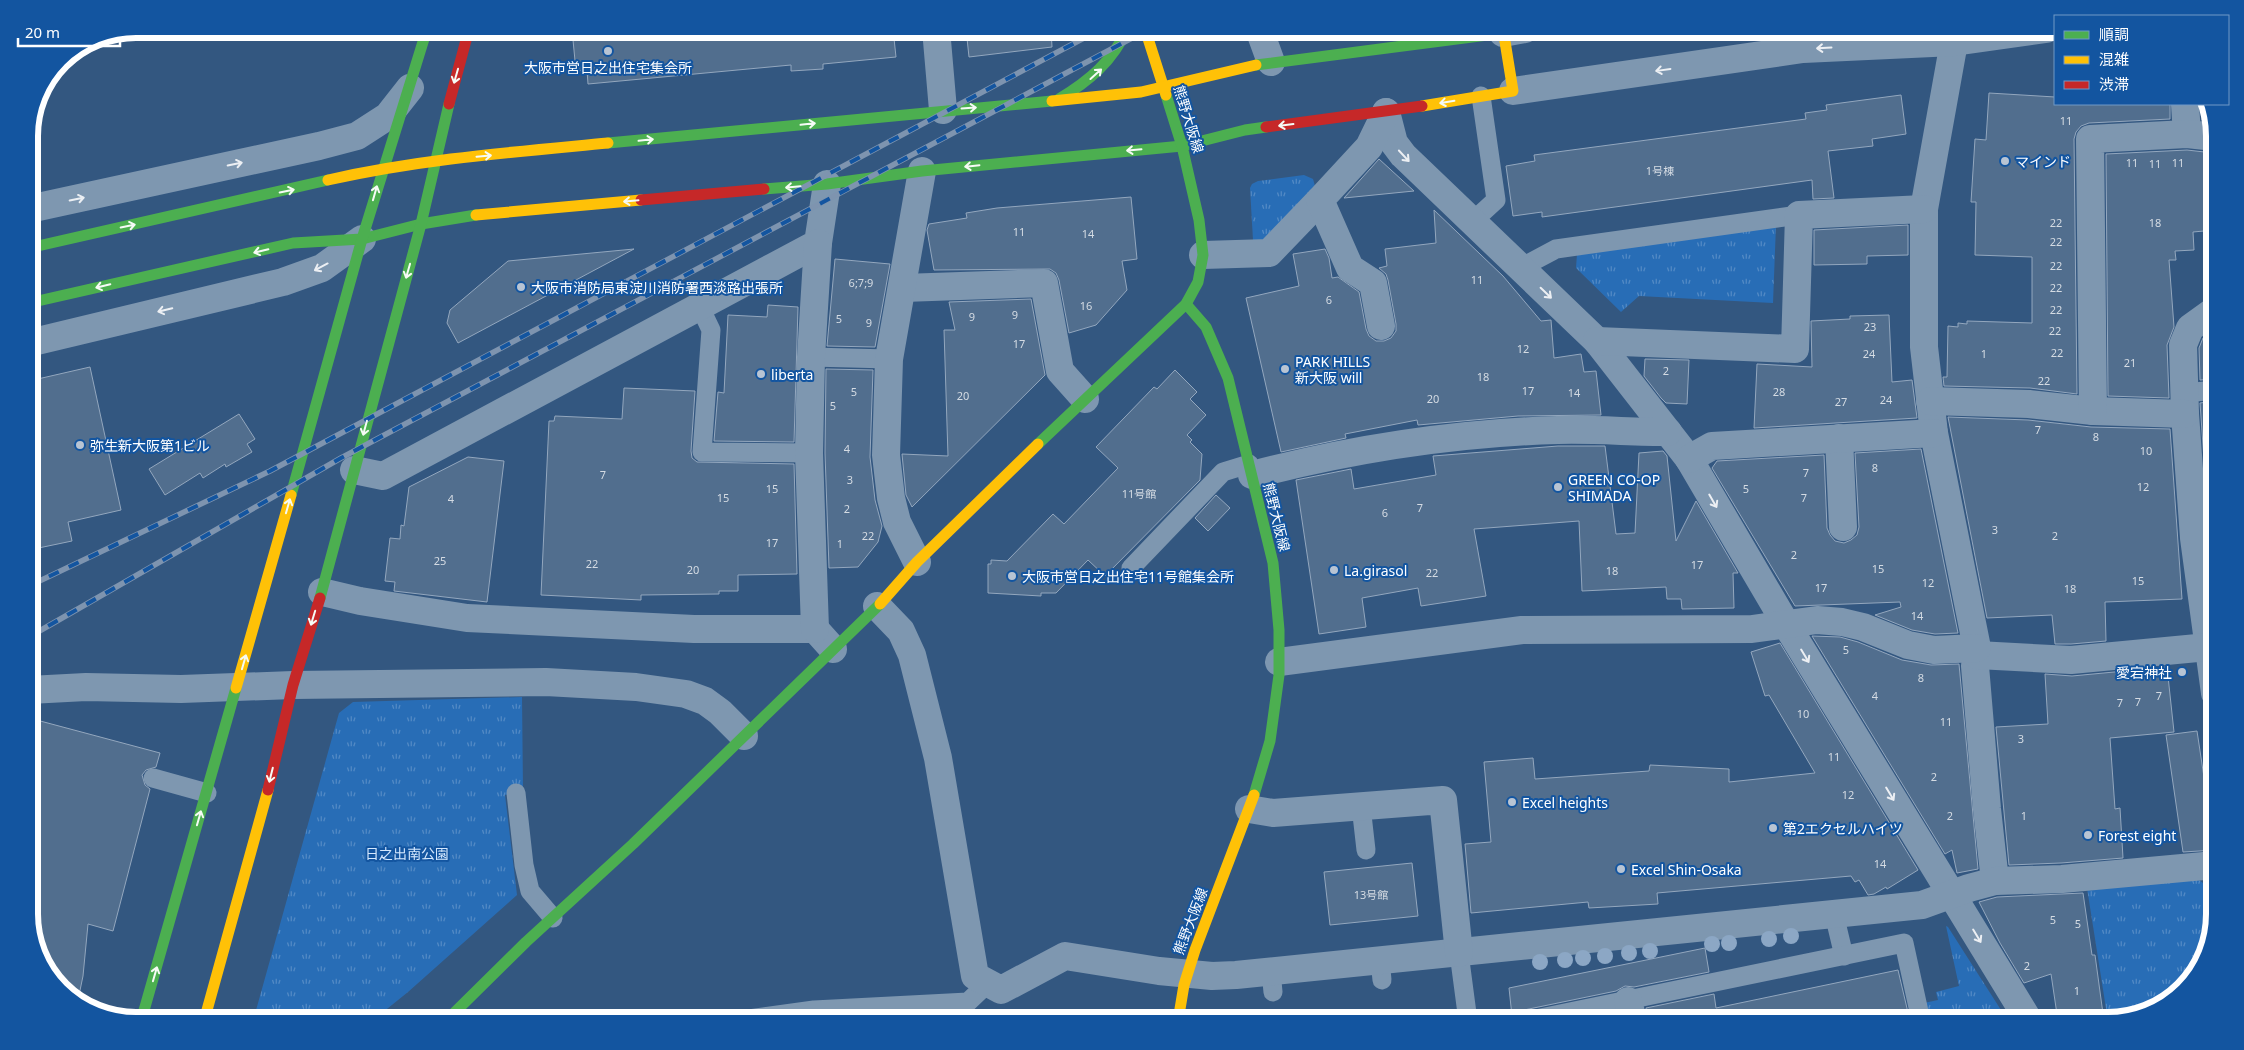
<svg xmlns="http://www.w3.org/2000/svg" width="2244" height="1050" font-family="'Noto Sans','Noto Sans JP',sans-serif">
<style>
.grass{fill:url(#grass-tufts)}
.building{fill:#516e8e;stroke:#93a7be}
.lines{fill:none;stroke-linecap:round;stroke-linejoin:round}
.lane{stroke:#7e97b0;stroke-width:19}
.street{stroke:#7e97b0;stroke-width:28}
.fast{stroke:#4caf50;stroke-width:11}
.slow{stroke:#ffc107;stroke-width:11}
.jam{stroke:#c62828;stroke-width:11}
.rail-casing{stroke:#7e94af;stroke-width:5.5}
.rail{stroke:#1355a0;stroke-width:4;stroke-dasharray:11;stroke-linecap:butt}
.tree{fill:#8ca7c5}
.oneway{stroke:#eceff3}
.oneway2{stroke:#f6fbf6}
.poi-dot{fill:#b8c4d3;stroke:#1355a0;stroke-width:2}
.labels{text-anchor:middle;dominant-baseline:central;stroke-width:4;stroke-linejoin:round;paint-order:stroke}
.number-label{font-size:11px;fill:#d4dbe3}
.poi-label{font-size:14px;fill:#fff;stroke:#1355a0;text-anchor:start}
.street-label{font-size:14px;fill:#fff;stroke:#1355a0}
.park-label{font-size:14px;fill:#d4e8fe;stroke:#1355a0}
.rim{fill:none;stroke:#fff;stroke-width:6}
</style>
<defs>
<pattern id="grass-tufts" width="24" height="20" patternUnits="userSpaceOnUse" patternTransform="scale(1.25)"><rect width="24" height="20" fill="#286db6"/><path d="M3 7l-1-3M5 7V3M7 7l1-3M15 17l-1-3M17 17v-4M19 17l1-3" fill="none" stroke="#538ac5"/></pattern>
</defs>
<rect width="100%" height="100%" fill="#335780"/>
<g class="grass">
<path d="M1304,175L1313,179L1315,186L1264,242L1253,240L1250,188L1252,184L1258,181Z"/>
<path d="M1776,225L1773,303L1639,296L1621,312L1576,268L1577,254Z"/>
<path d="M522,697L523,792L505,795L517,895L408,992L372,1021H253L339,713L353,702Z"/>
<path d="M2195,877L2211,889L2207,956L2168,1003L2108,1021L2087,888Z"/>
<path d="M1946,926L1948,927L2008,1021H1929L1924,1003L1938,1000L1936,992L1959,986Z"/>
</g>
<g class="building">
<path d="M580,29H893L896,57L823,64V69L791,71V65L588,84L587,70L576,71L573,40L581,39Z"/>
<path d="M966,29H1051L1052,47L969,57Z"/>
<path d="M1989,93L2055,97V104H2170V119L2089,123L2081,126L2076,132L2074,139L2077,394L2030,388L1944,386L1943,377H1947L1948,326L1958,327V323L1967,324V321L2032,323V257L1975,255L1976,202H1971L1975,139L1986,140Z"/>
<path d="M1901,95L1906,134L1872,139L1873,146L1828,151L1834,198L1813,199L1812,180L1542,217V212L1513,216L1506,166L1535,161L1534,155L1806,119L1805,113L1827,110L1826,105Z"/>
<path d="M2201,104H2207L2213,121L2202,120Z"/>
<path d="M2187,150L2213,153L2215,230L2193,232L2194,250L2175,251L2176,260H2169L2174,327L2167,345L2169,398L2108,396L2106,154Z"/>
<path d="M1379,159L1414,191L1344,198Z"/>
<path d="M1131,197L1137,259L1122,261L1127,290L1096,325L1069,333L1059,280L1056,273L1050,269L934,270L927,230L929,224L967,218L966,213L997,208Z"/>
<path d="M1434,210L1503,276L1541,321L1551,320L1554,358L1581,354L1584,372L1596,371L1601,415L1518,416L1418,425L1417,420L1345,434L1346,438L1281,452L1246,298L1299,286L1293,254L1325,249L1329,258L1332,278L1338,277L1359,292L1366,329L1369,336L1376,341H1384L1391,338L1396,331V324L1388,280L1386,274L1379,268L1387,266L1385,249L1436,243Z"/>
<path d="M1908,225V255L1867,256V264L1814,265V230Z"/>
<path d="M634,249L458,343L447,323L450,310L508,261Z"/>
<path d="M835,259L890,264L875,347L827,346Z"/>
<path d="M1031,299L1045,375L912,507L906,495L902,454L948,456L944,330H955L949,302Z"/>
<path d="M768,305L798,307L794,442L714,441L718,392L724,393L728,315L767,317Z"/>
<path d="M1889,315L1892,382L1912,380L1917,418L1754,428L1757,364L1812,367L1811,321L1850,319V316Z"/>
<path d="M2215,329V379L2200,380L2199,348L2203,338Z"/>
<path d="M1645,359L1689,360L1687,404L1666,403L1661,398L1644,376Z"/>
<path d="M90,367L121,510L68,522L72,541L29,550V381Z"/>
<path d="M826,369L873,370L870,457L875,500L882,526L878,542L858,567L829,568L825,453Z"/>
<path d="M1175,370L1197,392L1190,399L1206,415L1187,435L1192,440L1190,442L1202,454L1200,480L1105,576L1088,560L1056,593H1041V596L988,593V564H991V560L1007,561L1053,514L1064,524L1118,468L1096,447L1154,387L1157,389Z"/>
<path d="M624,388L695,391L691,451L692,458L697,462L794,464L797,574L738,575V591H719V594L641,595V600L541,595L549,421H554L555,416L622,419Z"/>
<path d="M2215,401V530H2209L2200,403Z"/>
<path d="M239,414L255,439L247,444L252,452L226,467L225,464L203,478L200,473L165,495L149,469Z"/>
<path d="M1948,417L2028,420L2091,427L2170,429L2182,599L2105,602L2106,641L2071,644H2055L2052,615L1987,618Z"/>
<path d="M1558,446H1605L1616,534L1635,533L1639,453L1663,451L1667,456L1676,541L1696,501L1738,573H1733L1734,608L1682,609L1681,599H1667L1666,587L1582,591L1579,521L1474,529L1486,596L1421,606L1418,588L1362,598L1366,627L1319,634L1296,480L1351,469L1354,489L1436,475L1433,456Z"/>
<path d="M1921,449L1958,633L1935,634L1912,630L1875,615L1901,607L1900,602L1795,606L1712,468L1717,461L1824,455L1827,528L1830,535L1835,541L1844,543L1851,540L1857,535L1859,527L1855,453Z"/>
<path d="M468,457L504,461L487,602L394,591L395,582L385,581L390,538L400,539L401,525L404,526L409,487Z"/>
<path d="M1216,495L1230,508L1208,531L1195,518Z"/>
<path d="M1812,636L1840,637L1858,642L1902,660L1931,665L1959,664L1978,869L1957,873L1952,850L1945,854Z"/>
<path d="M1780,643L1918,870L1887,889L1886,887L1874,894L1868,895L1859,880L1855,882L1851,876L1657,893L1658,904L1589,908L1588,902L1471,913L1465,844L1491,842L1484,762L1533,758L1535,779L1649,771L1650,765L1729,769V782L1815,773L1769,695L1765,696L1751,652Z"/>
<path d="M2167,667L2174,732L2110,738L2115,809L2120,808L2123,858L2061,863L2009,865L1996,727L2048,724L2045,674L2072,676Z"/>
<path d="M29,718L160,753L156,767L146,770L142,775L145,785L150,789L113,931L88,924L83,976L78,1000L47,974L29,922Z"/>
<path d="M2197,731L2215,850L2183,852L2166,735Z"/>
<path d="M1412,863L1418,916L1330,925L1324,872Z"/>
<path d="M2083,893L2092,955H2095L2104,1021H2058L2051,974L2024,983L2000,943L1979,902L1997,897Z"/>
<path d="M1705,948L1709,972L1634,987L1625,986L1616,991L1524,1010L1512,1016L1509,988Z"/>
<path d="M1898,970L1910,1021H1648L1646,1008L1714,994L1716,1008Z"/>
<path d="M1615,1014L1617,1021H1580Z"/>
</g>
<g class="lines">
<g class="lane">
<path d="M1472,222L1496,200L1481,96"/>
<path d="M1520,268L1556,249L1799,215"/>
<path d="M700,307L711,330L702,452L809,453"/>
<path d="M811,357L889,359"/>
<path d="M2185,393L2215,390"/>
<path d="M1131,568L1223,472L1249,464"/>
<path d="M153,778L207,793"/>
<path d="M516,793L524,865L530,891L553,918"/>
<path d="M1361,806L1366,850"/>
<path d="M1834,914L1844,956"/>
<path d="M1459,953L1468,1021"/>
<path d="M1380,960L1382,980"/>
<path d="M1271,971L1273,992"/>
<path d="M734,1021L814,1010L968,1002L988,983"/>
<path d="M1526,1021L1904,943L1921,1021"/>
</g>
<g class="street">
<path d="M936,29L943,110"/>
<path d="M1259,29L1271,62"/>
<path d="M1503,33L1525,29"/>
<path d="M1954,42L1924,209V347L1934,433L1977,648L1975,666L1987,809L1995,881"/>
<path d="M1513,91L1803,49L1954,42L2046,29"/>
<path d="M2185,104L2187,134"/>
<path d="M1386,112L1394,143L1403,155L1597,341L1689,459L1786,624L2029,1021"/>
<path d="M29,209L319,146L357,136L388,116L410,88"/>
<path d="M1203,255L1269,253L1320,200"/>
<path d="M903,288L1044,283L1060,371L1085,399"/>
<path d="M2215,310L2190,328L2183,345L2185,414L2194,538L2215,693"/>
<path d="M1381,326L1373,283L1350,268L1320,200L1369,147L1386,112"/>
<path d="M1597,341L1795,349L1799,215L1924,209"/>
<path d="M29,343L283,282L322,268L362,239"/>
<path d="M1930,401L2029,404L2093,411L2185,414"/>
<path d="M2093,411L2090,139L2187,134L2215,137"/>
<path d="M1839,438L1843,527"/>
<path d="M1689,459L1712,446L1934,433"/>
<path d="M354,470L383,476L818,243L827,184"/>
<path d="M1252,475C1352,449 1454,433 1558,430C1595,429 1631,432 1668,432"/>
<path d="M917,562L897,522L891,498L886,455L889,359L922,171"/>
<path d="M322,592L360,601L467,618L694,629H815L833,649"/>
<path d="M877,606L901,631L912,655L938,758L975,976L1001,990L1065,956L1159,971L1212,976L1236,975L1922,905L1969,888L1995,881L2062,879L2215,865"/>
<path d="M815,629L809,453L811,357L818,243"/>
<path d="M1977,655L2071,660L2208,647"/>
<path d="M1279,662L1522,630L1752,629L1817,620L1842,622L1863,627L1908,645L1934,650L1977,648"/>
<path d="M29,690L86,687L181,689L293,685L546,682L636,687L686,694L705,701L720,712L744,736"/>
<path d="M1249,809L1273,813L1443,800L1459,953"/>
<path d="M1628,1001L1633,1021"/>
</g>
<g class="fast">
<path d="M1256,65L1503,33"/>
<path d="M1059,99C1089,81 1113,61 1127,29"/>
<path d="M608,143L1052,101"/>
<path d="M764,189L827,184L922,171L1182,146L1245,130L1266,127"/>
<path d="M29,248L328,180"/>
<path d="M29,303L293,243L362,239L421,224L476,215"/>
<path d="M1186,304L1206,327L1228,378L1273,563L1279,630V675L1270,741L1254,795"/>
<path d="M1038,444L1186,304L1198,282L1203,255L1199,220L1182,146L1166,95"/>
<path d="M291,495L362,239L427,29"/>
<path d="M320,598L421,224L449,104"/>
<path d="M141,1021L236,688"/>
<path d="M446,1021L526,942L633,844L880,604"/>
</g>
<g class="slow">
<path d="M1145,29L1166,95"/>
<path d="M1052,101L1141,92L1256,65"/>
<path d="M1422,106L1513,91L1503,29"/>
<path d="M328,180C421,159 514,152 608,143"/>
<path d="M476,215L641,200"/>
<path d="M880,604L917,562L1038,444"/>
<path d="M236,688L291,495"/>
<path d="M204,1021L268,790"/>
<path d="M1178,1021L1184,985L1195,950L1254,795"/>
</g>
<g class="jam">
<path d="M449,104L469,29"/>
<path d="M1266,127L1422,106"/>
<path d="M641,200L764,189"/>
<path d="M268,790L293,685L320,598"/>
</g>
<defs>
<g id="rail">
<path d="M29,586L270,471L1101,29"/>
<path d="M29,637L341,458L1149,29"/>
</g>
</defs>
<use href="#rail" class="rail-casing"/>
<use href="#rail" class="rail"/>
</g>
<g class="tree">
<circle cx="1791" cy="936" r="8"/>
<circle cx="1769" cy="939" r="8"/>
<circle cx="1729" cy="943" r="8"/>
<circle cx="1712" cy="944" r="8"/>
<circle cx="1650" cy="951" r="8"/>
<circle cx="1629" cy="953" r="8"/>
<circle cx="1605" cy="956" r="8"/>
<circle cx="1583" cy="958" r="8"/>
<circle cx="1565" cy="960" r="8"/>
<circle cx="1540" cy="962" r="8"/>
</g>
<defs><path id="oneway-shaft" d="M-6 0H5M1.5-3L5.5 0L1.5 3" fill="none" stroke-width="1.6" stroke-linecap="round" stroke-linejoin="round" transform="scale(1.25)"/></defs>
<g class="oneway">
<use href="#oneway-shaft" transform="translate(1824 48) rotate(177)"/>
<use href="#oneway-shaft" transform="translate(1663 70) rotate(172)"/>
<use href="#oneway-shaft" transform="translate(1404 156) rotate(47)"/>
<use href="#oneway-shaft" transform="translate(235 164) rotate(-12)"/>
<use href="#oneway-shaft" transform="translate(77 199) rotate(-12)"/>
<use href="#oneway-shaft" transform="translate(321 267) rotate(152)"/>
<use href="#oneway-shaft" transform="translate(1546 293) rotate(44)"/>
<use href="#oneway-shaft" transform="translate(165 310) rotate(166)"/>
<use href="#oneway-shaft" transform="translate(1713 501) rotate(60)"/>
<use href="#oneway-shaft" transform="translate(1805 656) rotate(59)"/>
<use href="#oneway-shaft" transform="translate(1890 794) rotate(59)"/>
<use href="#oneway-shaft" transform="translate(1977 936) rotate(59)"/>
</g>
<g class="oneway2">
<use href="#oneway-shaft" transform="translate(1096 74) rotate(-42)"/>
<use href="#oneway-shaft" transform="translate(456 76) rotate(106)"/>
<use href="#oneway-shaft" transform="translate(1447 102) rotate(171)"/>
<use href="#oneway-shaft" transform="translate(969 108) rotate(-4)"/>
<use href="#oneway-shaft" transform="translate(808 124) rotate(-6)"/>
<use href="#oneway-shaft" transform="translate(1286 125) rotate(173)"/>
<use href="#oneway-shaft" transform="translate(646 140) rotate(-6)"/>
<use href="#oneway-shaft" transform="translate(1134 150) rotate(175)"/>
<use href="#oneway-shaft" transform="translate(484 156) rotate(-5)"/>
<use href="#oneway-shaft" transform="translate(972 166) rotate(174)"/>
<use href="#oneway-shaft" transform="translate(793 187) rotate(175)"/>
<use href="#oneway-shaft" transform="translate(287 191) rotate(-12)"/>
<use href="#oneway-shaft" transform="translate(375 193) rotate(-74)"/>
<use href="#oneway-shaft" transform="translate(631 201) rotate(175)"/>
<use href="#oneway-shaft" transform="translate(128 226) rotate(-12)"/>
<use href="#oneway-shaft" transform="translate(261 251) rotate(167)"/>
<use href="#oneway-shaft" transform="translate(408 271) rotate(106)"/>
<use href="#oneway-shaft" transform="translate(103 286) rotate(167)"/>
<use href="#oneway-shaft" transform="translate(365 428) rotate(105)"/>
<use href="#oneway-shaft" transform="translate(288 506) rotate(-74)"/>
<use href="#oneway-shaft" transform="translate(313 618) rotate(107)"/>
<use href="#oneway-shaft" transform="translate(244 662) rotate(-74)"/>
<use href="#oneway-shaft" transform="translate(271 775) rotate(104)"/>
<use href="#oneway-shaft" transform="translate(199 818) rotate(-74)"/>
<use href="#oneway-shaft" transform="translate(155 974) rotate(-74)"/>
</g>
<g class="poi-dot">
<circle cx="608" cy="51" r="5"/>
<circle cx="2005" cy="161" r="5"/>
<circle cx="521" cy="287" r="5"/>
<circle cx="1285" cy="369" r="5"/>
<circle cx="761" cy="374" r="5"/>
<circle cx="80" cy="445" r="5"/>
<circle cx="1558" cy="487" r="5"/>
<circle cx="1334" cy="570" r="5"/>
<circle cx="1012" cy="576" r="5"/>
<circle cx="2182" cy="672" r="5"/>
<circle cx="1512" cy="802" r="5"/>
<circle cx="1773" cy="828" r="5"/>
<circle cx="2088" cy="835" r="5"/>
<circle cx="1621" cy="869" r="5"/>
</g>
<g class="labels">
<g class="number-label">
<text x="2066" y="120">11</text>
<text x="2132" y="162">11</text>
<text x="2178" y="162">11</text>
<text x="2155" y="163">11</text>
<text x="1660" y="170">1号棟</text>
<text x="2056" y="222">22</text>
<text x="2155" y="222">18</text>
<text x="1019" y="231">11</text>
<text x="1088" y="233">14</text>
<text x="2056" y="241">22</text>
<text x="2056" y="265">22</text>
<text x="1477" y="279">11</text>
<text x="861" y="282">6;7;9</text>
<text x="2056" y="287">22</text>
<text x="1329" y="299">6</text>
<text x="1086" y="305">16</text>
<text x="2056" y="309">22</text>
<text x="1015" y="314">9</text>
<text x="972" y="316">9</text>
<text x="839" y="318">5</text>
<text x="869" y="322">9</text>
<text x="1870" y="326">23</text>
<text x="2055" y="330">22</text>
<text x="1019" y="343">17</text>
<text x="1523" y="348">12</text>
<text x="2057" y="352">22</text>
<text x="1869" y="353">24</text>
<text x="1984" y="353">1</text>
<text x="2130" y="362">21</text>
<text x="1666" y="370">2</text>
<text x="1483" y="376">18</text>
<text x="2044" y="380">22</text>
<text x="1528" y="390">17</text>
<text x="854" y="391">5</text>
<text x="1779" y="391">28</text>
<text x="1574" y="392">14</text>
<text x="963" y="395">20</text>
<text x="1433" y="398">20</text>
<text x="1886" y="399">24</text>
<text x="1841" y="401">27</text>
<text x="833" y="405">5</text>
<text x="2038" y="429">7</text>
<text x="2096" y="436">8</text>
<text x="847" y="448">4</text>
<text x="2146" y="450">10</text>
<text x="1875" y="467">8</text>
<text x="1806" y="472">7</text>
<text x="603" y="474">7</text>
<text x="850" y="479">3</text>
<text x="2143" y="486">12</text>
<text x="772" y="488">15</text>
<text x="1746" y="488">5</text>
<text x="1139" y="493">11号館</text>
<text x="723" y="497">15</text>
<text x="1804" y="497">7</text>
<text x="451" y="498">4</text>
<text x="1420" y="507">7</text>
<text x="847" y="508">2</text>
<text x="1385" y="512">6</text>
<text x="1995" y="529">3</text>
<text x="868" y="535">22</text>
<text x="2055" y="535">2</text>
<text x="772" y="542">17</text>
<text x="840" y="543">1</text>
<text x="1794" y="554">2</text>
<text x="440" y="560">25</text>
<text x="592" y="563">22</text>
<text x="1697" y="564">17</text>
<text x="1878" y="568">15</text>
<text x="693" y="569">20</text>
<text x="1612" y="570">18</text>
<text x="1432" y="572">22</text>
<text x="2138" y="580">15</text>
<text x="1928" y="582">12</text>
<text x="1821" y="587">17</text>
<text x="2070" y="588">18</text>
<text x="1917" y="615">14</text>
<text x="1846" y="649">5</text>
<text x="1921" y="677">8</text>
<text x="1875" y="695">4</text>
<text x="2159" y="695">7</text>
<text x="2138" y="701">7</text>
<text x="2120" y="702">7</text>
<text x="1803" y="713">10</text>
<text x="1946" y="721">11</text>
<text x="2021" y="738">3</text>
<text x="1834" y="756">11</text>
<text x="1934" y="776">2</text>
<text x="1848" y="794">12</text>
<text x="1950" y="815">2</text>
<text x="2024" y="815">1</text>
<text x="1880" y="863">14</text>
<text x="1371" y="894">13号館</text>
<text x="2053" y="919">5</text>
<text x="2078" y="923">5</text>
<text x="2027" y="965">2</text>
<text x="2077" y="990">1</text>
</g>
<g class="poi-label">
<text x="608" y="67" text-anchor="middle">大阪市営日之出住宅集会所</text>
<text x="2015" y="161">マインド</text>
<text x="531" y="287">大阪市消防局東淀川消防署西淡路出張所</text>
<text x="1295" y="361">PARK HILLS<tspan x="1295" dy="16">新大阪 will</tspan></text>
<text x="771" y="374">liberta</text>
<text x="90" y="445">弥生新大阪第1ビル</text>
<text x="1568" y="479">GREEN CO-OP<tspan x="1568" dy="16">SHIMADA</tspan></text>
<text x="1344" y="570">La.girasol</text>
<text x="1022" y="576">大阪市営日之出住宅11号館集会所</text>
<text x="2172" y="672" text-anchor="end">愛宕神社</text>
<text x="1522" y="802">Excel heights</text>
<text x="1783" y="828">第2エクセルハイツ</text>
<text x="2098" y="835">Forest eight</text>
<text x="1631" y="869">Excel Shin-Osaka</text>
</g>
<g class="street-label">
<text transform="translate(1189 119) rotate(73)">熊野大阪線</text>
<text transform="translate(1277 517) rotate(76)">熊野大阪線</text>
<text transform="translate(1190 921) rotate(-69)">熊野大阪線</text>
</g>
<g class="park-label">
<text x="407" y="853">日之出南公園</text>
</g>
</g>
<path d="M0 0H2244V1050H0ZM136 38H2108A98 98 0 0 1 2206 136V914A98 98 0 0 1 2108 1012H136A98 98 0 0 1 38 914V136A98 98 0 0 1 136 38Z" fill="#1355a0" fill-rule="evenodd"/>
<path class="rim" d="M136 38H2108A98 98 0 0 1 2206 136V914A98 98 0 0 1 2108 1012H136A98 98 0 0 1 38 914V136A98 98 0 0 1 136 38Z"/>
<rect x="2054" y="15" width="175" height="90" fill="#1355a0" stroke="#7199c6"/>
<rect x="2064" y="31" width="25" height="8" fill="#4caf50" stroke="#7199c6"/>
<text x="2099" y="40" font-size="15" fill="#ffffff">順調</text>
<rect x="2064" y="56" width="25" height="8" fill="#ffc107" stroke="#7199c6"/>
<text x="2099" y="65" font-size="15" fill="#ffffff">混雑</text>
<rect x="2064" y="81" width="25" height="8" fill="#c62828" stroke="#7199c6"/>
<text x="2099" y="90" font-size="15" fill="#ffffff">渋滞</text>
<path d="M18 38v8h102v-8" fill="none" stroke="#ffffff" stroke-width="2.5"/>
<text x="25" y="38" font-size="15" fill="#ffffff" stroke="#1355a0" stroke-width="4" paint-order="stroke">20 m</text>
</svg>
